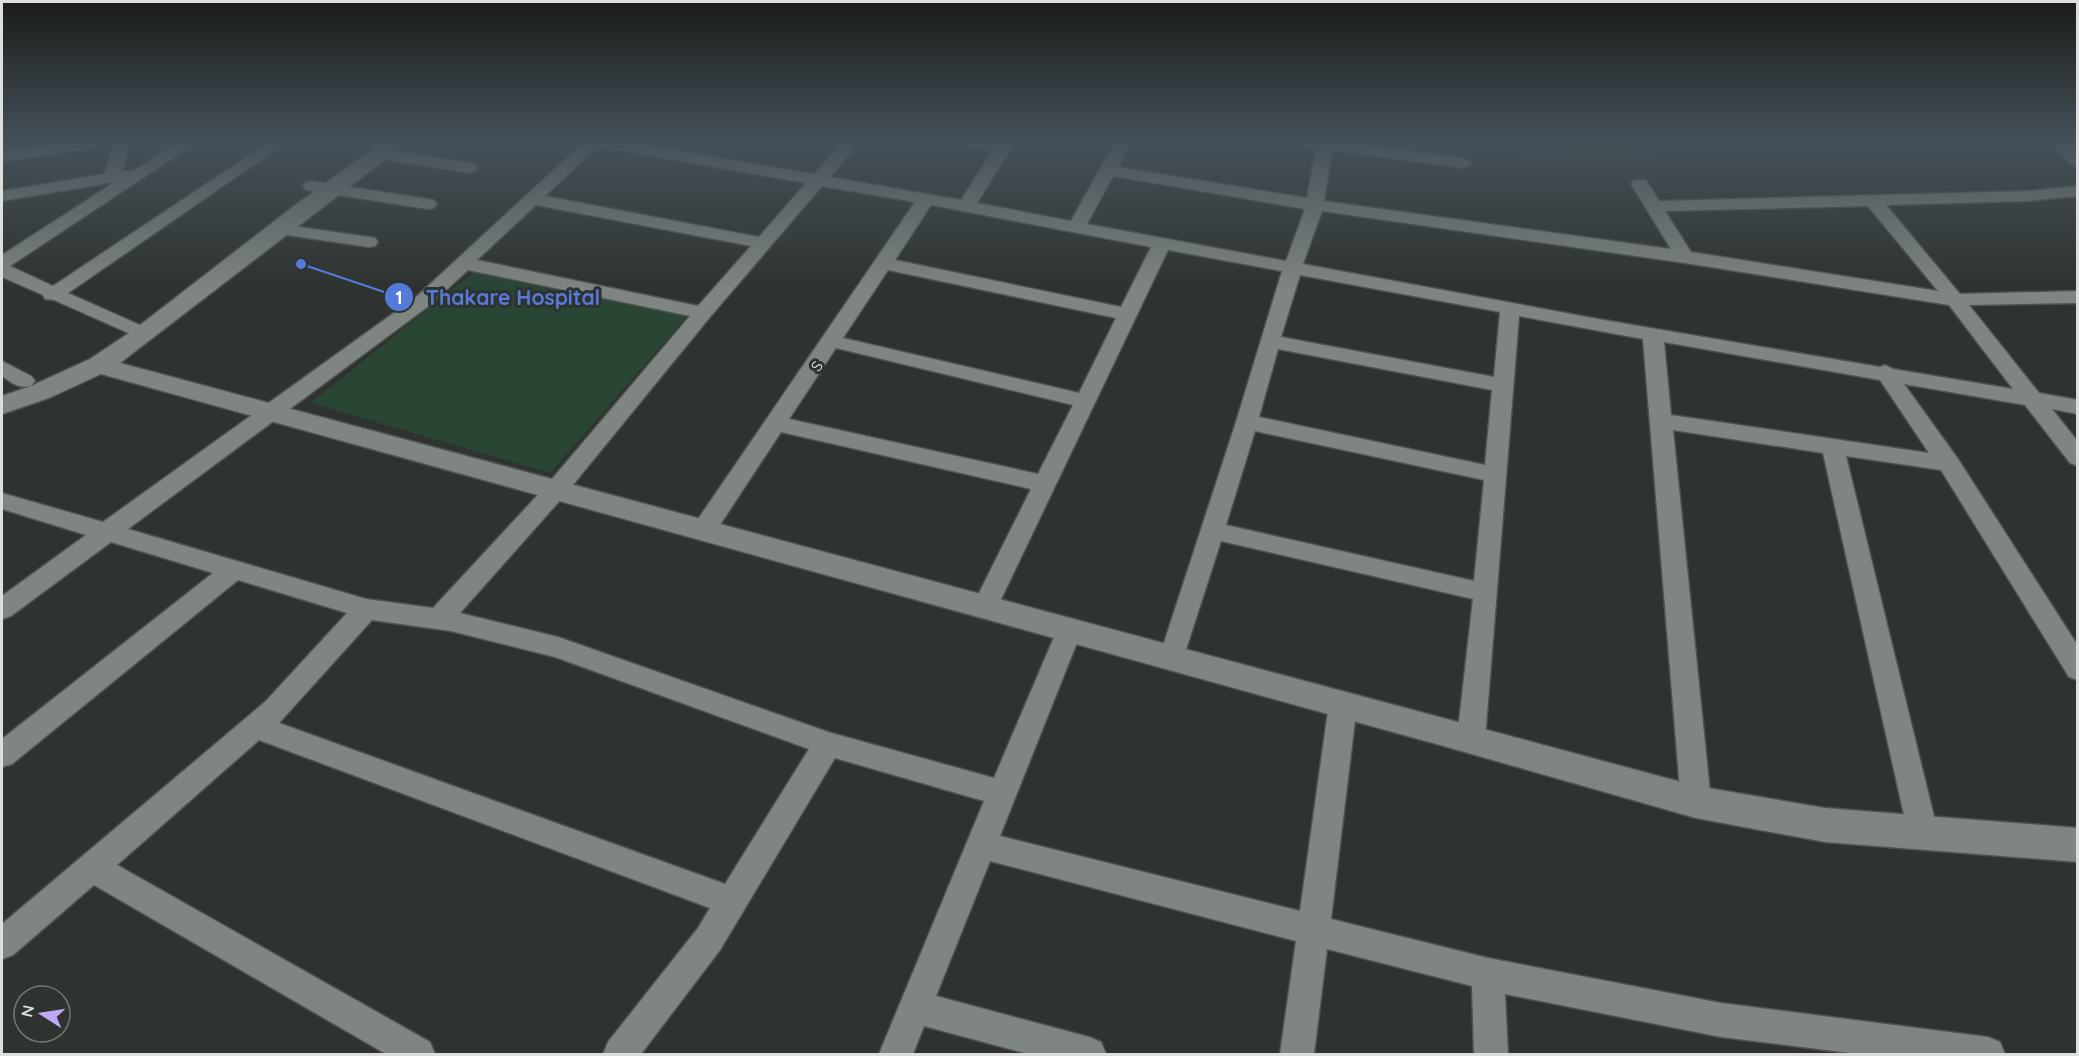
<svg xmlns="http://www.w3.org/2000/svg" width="2079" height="1056" font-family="Quicksand,sans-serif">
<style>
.green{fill:#294534}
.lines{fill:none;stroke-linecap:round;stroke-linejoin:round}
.minor-casing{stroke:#4d524f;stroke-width:3}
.tertiary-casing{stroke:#4d524f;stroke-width:3}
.minor{fill:#7f8581;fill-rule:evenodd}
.tertiary{fill:#7f8581;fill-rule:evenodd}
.labels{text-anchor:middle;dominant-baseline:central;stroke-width:6;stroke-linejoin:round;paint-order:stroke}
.street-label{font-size:20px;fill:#dcdfdd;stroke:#2e3330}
.leader{fill:none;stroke:#567ada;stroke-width:2}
.callout-dot{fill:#567ada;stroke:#2e3330;stroke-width:2}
.mark-label{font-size:18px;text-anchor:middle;font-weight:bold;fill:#fff}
.callout-label{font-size:21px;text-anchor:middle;font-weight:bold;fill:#567ada;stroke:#2e3330;stroke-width:6;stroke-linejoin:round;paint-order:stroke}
</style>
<rect width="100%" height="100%" fill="#2e3330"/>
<g class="green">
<path d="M1430,142H1680V148L1654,156L1607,162L1497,152Z"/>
<path d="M475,271L689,314L550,473L311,403Z"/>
</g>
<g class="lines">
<defs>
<g id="minor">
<path d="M70,142H107L99,147L2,162V152Z"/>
<path d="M115,142H131L122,171H133L179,142H197L10,266L53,286L269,142H287L68,293L151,330L154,334L151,338L144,340L54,300L45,299L43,295L2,277V255L115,182L2,201V191L104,174Z"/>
<path d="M584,142H626L814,174L843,142H859L830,177L961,200L993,150L961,145L959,142H1015L977,203L1071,221L1115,142H1131L1118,167L1307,198L1316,148L1300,145L1298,142H1339L1464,158L1472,163L1464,168L1332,150L1324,201L1671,249L1631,184L1634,180H1646L1659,201L2028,191L2078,186V196L2028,201L1886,205L1960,294L2078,291V303L1969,305L2039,393L2078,400V414L2052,409L2078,442V466L2070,463L2025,405L1904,384L1958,459L2078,646V680L2069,677L1941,470L1846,456L1938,833L1934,843L1923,847L1912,843L1908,833L1823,453L1673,430L1711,802L1706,811L1696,815L1686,811L1681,802L1643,339L1519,316L1485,739L1481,747L1471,751L1461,747L1457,739L1473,599L1221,541L1181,665L1172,669L1163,665L1159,658L1236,422L1282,271L1168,250L994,614L985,617L976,614L972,607L1031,489L781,432L712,537L703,540L694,537L691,531L694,525L915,202L822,186L710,317L563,497L460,613L558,637L828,732L994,778L1060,623L1069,620L1078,623L1082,630L1000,836L1300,911L1329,704L1333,696L1343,693L1353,696L1357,704L1331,919L1488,958L1721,1003L1988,1037L2000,1042L2005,1054H1858L1721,1037L1505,994L1508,1054H1474L1472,986L1327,949L1314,1054H1280L1296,941L990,861L936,996L1089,1037L1101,1042L1106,1054H1028L924,1026L913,1054H879L984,801L835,758L720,950L641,1054H603L608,1042L698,928L710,908L259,740L117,865L430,1042L435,1054H386L94,885L13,955L2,959V924L265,702L347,613L238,580L12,764L2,767V739L213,573L111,542L11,616L2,619V596L86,535L2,509V493L103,522L416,297ZM598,146L601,147L806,183L759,237L545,196ZM1113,176L1305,209L1286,261L1087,224ZM536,205L751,246L698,306L477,260ZM931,205L1151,247L1121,307L895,260ZM1868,206L1938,291L1691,252L1665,211ZM1322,211L1685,263L1949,305L2013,389L1893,369L1885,365L1880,367L1598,319L1303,264ZM468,270L690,316L547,485L433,608L366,599L128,529L430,305ZM888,270L1116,318L1079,393L843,338ZM1300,275L1500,312L1494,377L1281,337ZM1664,342L1880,380L1929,453L1671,415ZM836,348L1073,405L1038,474L789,419ZM1278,349L1492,390L1485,465L1259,417ZM1255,431L1484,480L1474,581L1226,525ZM372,620L451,631L555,657L809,749L725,884L279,723Z"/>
<path d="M380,149L471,163L479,168L471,173L374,158L372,154Z"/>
<path d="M312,181L428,199L434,200L437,204L434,208L428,209L306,190L303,186L306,182Z"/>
<path d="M279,224L369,237L375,238L378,242L375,246L369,247L273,233L270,229L273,225Z"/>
<path d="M2,361L31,376L35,381L31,386C19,389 12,383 2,376Z"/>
</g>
<g id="tertiary">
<path d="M373,142H393L387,158L120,363L1696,786L1825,808L2078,828V862L1825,842L1696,818L1440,745L101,374L49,398L2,414V396L31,386L90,359L135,329L294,206L370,151Z"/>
<path d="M2049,142H2070L2078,148V166L2071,164Z"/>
</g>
</defs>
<use href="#minor" class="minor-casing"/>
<use href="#tertiary" class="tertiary-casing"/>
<use href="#minor" class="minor"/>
<use href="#tertiary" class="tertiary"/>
</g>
<linearGradient id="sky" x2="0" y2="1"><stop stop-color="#191c1a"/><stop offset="0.49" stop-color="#465059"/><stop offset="1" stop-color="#465059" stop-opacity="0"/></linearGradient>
<rect width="2079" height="289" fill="url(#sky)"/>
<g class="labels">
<g class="street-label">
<text transform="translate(815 365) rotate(-56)">s</text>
</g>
</g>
<path class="leader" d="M301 264L399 297"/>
<g class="callout-dot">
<circle cx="301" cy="264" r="6"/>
<circle cx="399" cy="297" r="15"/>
</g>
<g class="mark-label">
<text x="399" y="304">1</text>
</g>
<g class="callout-label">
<text x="513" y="305">Thakare Hospital</text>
</g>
<rect width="2079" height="1056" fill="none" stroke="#dcdfdd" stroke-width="6"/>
<g transform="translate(42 1014) rotate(282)"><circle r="28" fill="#2e3330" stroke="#747875" stroke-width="1.5"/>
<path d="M0-4.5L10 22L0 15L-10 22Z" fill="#bea9f4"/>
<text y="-9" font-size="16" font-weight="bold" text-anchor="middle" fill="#dcdfdd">N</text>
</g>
</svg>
